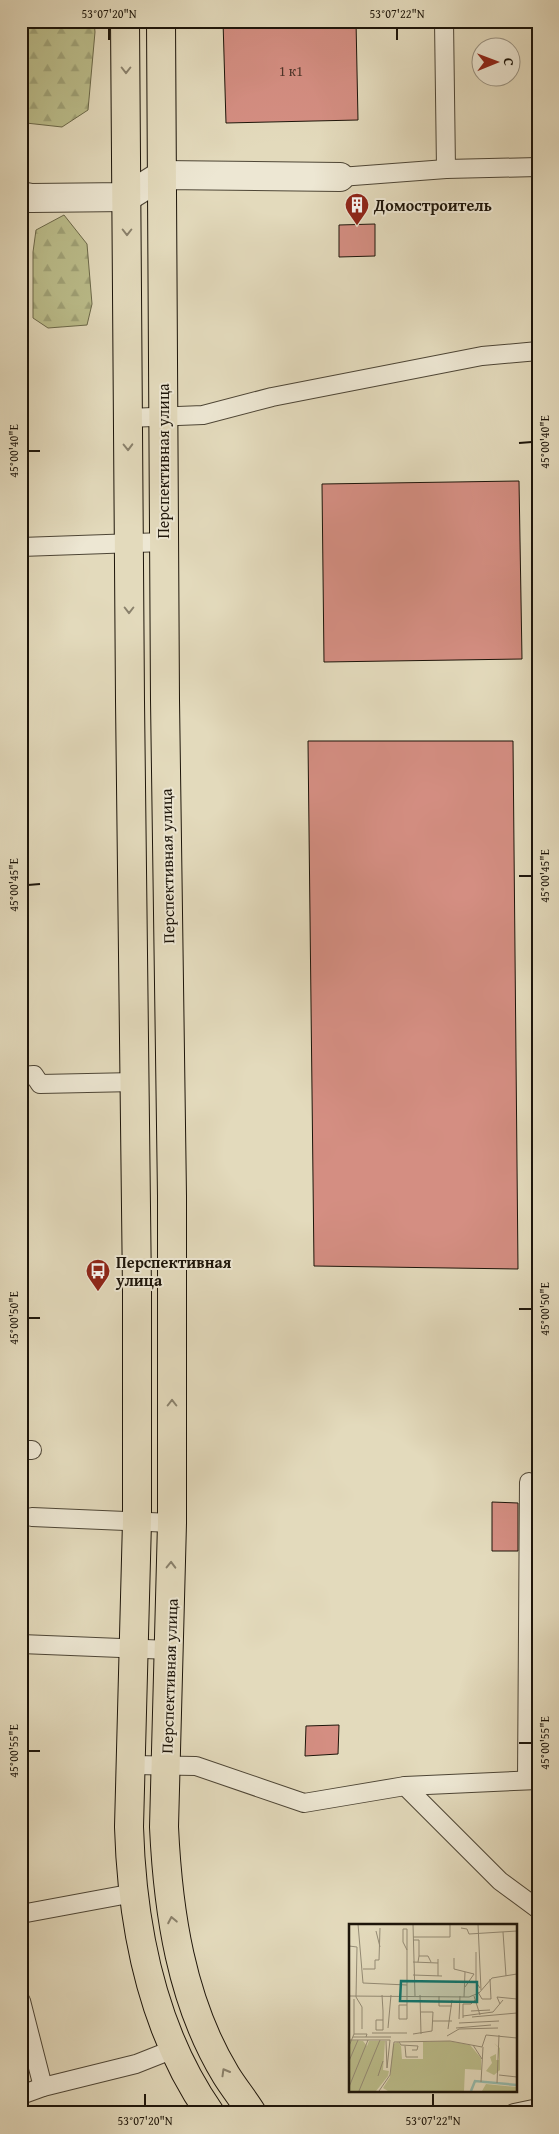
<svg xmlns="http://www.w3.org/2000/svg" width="559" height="2134" font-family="'Gentium Book Plus',serif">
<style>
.forest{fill:url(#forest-firs);stroke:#6c694a}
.building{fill:#d48e82;stroke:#1d150a}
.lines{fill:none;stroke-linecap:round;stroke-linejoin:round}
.service-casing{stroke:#4e4636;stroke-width:20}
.minor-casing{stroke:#4e4636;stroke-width:30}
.primary-casing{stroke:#1d150a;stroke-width:30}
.service{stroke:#ede7d3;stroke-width:18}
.minor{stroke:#ede7d3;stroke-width:28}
.primary{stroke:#e3dabc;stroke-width:28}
.oneway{stroke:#8a816c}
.ticks{fill:none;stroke:#1d150a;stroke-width:2}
.labels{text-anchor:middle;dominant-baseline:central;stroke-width:4;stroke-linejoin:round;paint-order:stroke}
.number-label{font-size:14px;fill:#4b3328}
.poi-label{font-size:16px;font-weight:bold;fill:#1d150a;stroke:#ede7d3;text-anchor:start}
.street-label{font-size:16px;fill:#1d150a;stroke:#ede7d3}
.inset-river{fill:none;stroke:#96bbad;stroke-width:2.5}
.inset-road{fill:none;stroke:#948b75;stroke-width:1}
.view{fill:#0f766e;fill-opacity:0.15;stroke:#0f766e;stroke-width:2.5}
.inset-edge{fill:none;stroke:#1d150a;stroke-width:2.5}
.neatline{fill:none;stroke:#1d150a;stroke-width:2}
.ticks-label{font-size:12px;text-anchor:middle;fill:#1d150a}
</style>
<defs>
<pattern id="forest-firs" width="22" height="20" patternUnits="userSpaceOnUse" patternTransform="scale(1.25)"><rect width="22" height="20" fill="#bbbd8b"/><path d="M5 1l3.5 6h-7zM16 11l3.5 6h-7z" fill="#a0a277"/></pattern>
</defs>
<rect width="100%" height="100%" fill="#e3dabc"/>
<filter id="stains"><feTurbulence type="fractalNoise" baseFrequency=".004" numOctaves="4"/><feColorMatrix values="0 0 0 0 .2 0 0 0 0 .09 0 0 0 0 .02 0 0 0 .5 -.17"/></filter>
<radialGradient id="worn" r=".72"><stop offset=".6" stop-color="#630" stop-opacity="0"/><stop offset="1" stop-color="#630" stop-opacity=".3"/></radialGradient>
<g class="forest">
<path d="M25,21H94L95,32L88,110L62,127L26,123L21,115V54Z"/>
<path d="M64,215L87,244L92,304L87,325L48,328L33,318V252L36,230Z"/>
</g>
<g class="building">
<path d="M223,21H356L358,120L226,123Z"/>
<path d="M375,224V256L339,257V225Z"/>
<path d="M519,481L522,659L324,662L322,484Z"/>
<path d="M308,741H513L518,1269L314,1266Z"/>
<path d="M492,1502L518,1503V1551H492Z"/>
<path d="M339,1725L338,1754L305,1756L306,1726Z"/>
</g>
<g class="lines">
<defs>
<g id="service">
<path d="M444,21L446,169"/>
<path d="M340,177L446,169L538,167"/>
<path d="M128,418L203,415L272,397L482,356L538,351"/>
<path d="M21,547L164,542"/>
<path d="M21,1076L34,1075L40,1084L135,1082"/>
<path d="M21,1450H32"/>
<path d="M32,1517L172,1523"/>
<path d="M21,1644L170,1650"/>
<path d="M131,1765L196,1766L304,1803L405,1786L538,1780"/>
<path d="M527,1780L529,1482"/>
<path d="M405,1786L500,1881L538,1909"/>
<path d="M21,1914L134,1893"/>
<path d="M21,2001L43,2087"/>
<path d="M21,2095L43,2087L136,2064L174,2049"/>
<path d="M514,2113L538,2108"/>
</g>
<path id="minor" d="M21,196L31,198L127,197L162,175L340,177"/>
<g id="primary">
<path d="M125,21L130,701L137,1292V1521L129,1827C132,1926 152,2030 210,2113"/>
<path d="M161,21L165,700L172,1196V1523L164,1827C168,1912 181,2001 226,2075C234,2088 244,2100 252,2113"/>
</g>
</defs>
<use href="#service" class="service-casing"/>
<use href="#minor" class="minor-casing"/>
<use href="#primary" class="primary-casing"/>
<use href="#service" class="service"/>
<use href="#minor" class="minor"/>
<use href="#primary" class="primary"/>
</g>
<defs><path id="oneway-chevron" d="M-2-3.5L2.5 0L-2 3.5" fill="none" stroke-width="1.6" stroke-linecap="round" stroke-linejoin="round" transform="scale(1.25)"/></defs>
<g class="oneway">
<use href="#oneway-chevron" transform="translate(126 70) rotate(90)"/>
<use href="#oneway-chevron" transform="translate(127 232) rotate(90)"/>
<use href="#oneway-chevron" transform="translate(128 447) rotate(89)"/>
<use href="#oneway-chevron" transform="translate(129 610) rotate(90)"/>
<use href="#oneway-chevron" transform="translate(172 1403) rotate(-90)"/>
<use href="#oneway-chevron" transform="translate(171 1565) rotate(-89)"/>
<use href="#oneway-chevron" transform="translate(172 1920) rotate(-101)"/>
<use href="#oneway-chevron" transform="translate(225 2072) rotate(-120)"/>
</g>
<path class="ticks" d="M109,28V40M397,28V40M519,443L532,442M28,451H40M519,876H532M28,885L40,884M519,1309H532M28,1318H40M519,1743H532M28,1751H40M145,2094V2106M433,2094V2106"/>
<defs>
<symbol id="building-pin" viewBox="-11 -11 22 30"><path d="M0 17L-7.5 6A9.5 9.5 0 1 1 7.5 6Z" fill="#8f2418" stroke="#ede7d3"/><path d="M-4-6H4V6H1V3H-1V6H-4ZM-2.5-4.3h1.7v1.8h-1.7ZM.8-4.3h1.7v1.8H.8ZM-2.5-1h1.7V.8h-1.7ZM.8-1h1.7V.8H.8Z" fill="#fff"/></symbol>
<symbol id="bus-pin" viewBox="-11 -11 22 30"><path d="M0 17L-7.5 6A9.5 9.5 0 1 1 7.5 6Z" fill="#8f2418" stroke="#ede7d3"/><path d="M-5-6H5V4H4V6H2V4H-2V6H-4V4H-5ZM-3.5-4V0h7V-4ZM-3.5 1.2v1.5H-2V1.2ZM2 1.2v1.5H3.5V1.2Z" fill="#fff"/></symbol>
</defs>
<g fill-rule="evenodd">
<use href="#building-pin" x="343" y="191" width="28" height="38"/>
<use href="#bus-pin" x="84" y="1257" width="28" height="38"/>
</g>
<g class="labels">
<g class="number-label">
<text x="291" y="71">1 к1</text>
</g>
<g class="poi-label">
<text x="374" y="205">Домостроитель</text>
<text x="116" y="1262">Перспективная<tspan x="116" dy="18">улица</tspan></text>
</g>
<g class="street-label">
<text transform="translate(163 461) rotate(-90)">Перспективная улица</text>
<text transform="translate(167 866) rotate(-91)">Перспективная улица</text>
<text transform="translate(169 1676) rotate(-88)">Перспективная улица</text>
</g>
</g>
<g transform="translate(349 1924)">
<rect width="168" height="168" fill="#e3dabc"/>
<path d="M0,116L14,117L18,122L20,117H36L34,146L40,147L39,152L27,167H0ZM100,117L121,121L132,134V146L116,145L115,167H119H39L34,164L41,153L44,120L49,118L52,122L53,135H74V118ZM137,160L167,163V167H133Z" fill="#bbbd8b"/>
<path d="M145,119L151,124V146L145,151L137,147L143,139L141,133L147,130V136H150L149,123Z" fill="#bbbd8b"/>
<path class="inset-river" d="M122,167L126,157L168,161"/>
<path class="inset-road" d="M9,0L14,59L58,61M64,0L66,72M129,0L132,66M112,4L118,5L120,10L168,7M58,5V95H50V81H58M27,7L31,23M154,8L157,52M64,13H101V0M64,16H70V32M0,22L8,23L7,73L13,83V105M58,26L54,18V5H58M127,28V58L131,64M105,34V45L125,50L116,63M64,38L89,39M69,38L70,32H79L82,38M14,45H26V36H30L31,4M64,51L93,52M89,52V35M129,68L133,75H142L141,55M33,71L34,87V106H27V96H34M71,71L72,110M0,72L120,73L130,69L143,54L168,50M90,72V82H103M125,72L131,91M115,73L116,48M151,80L148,73L168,75M122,87L141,86M114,92L144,88L154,76M123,93L168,89M114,94V80H122L126,76M110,95L111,72M84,97H103M110,99L150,97M39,104L42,71M107,104L142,101M99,105L103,76M23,109H58M5,110H18L17,113M64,110L83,107L84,88H71M98,112L110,105L149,104M4,113H42M0,116H41L38,144L37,117M50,118L52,121L69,122L68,126H63M124,121L133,135M0,122L5,110V75M56,122L57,133H69M0,137L9,116M150,151L168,153M29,152L34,137M132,158L134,123M148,159L150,111M0,163L19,116M10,167L31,116M30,167L41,151L45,118L101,117L133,123L137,111L168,114"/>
<path class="view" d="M52,57L128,58V78L51,77Z"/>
<rect width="168" height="168" class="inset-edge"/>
</g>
<rect width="559" height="2134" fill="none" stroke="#e3dabc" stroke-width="55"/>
<g transform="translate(496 62) rotate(89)"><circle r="24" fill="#ede7d3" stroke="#9a9383"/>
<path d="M0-4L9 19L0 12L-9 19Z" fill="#8f2418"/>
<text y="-8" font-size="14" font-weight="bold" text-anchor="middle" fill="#1d150a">С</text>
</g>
<rect x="28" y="28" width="504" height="2078" class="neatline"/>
<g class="ticks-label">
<text x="109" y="18">53°07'20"N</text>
<text x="397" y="18">53°07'22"N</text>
<text transform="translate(545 442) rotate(-90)" y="4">45°00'40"E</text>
<text transform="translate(14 451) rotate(-90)" y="4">45°00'40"E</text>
<text transform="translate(545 876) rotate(-90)" y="4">45°00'45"E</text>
<text transform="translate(14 885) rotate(-90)" y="4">45°00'45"E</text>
<text transform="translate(545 1309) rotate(-90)" y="4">45°00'50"E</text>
<text transform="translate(14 1318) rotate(-90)" y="4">45°00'50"E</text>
<text transform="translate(545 1743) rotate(-90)" y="4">45°00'55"E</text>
<text transform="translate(14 1751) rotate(-90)" y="4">45°00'55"E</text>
<text x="145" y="2125">53°07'20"N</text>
<text x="433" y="2125">53°07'22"N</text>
</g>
<rect width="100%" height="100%" filter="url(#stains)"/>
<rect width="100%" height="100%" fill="url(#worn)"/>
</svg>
